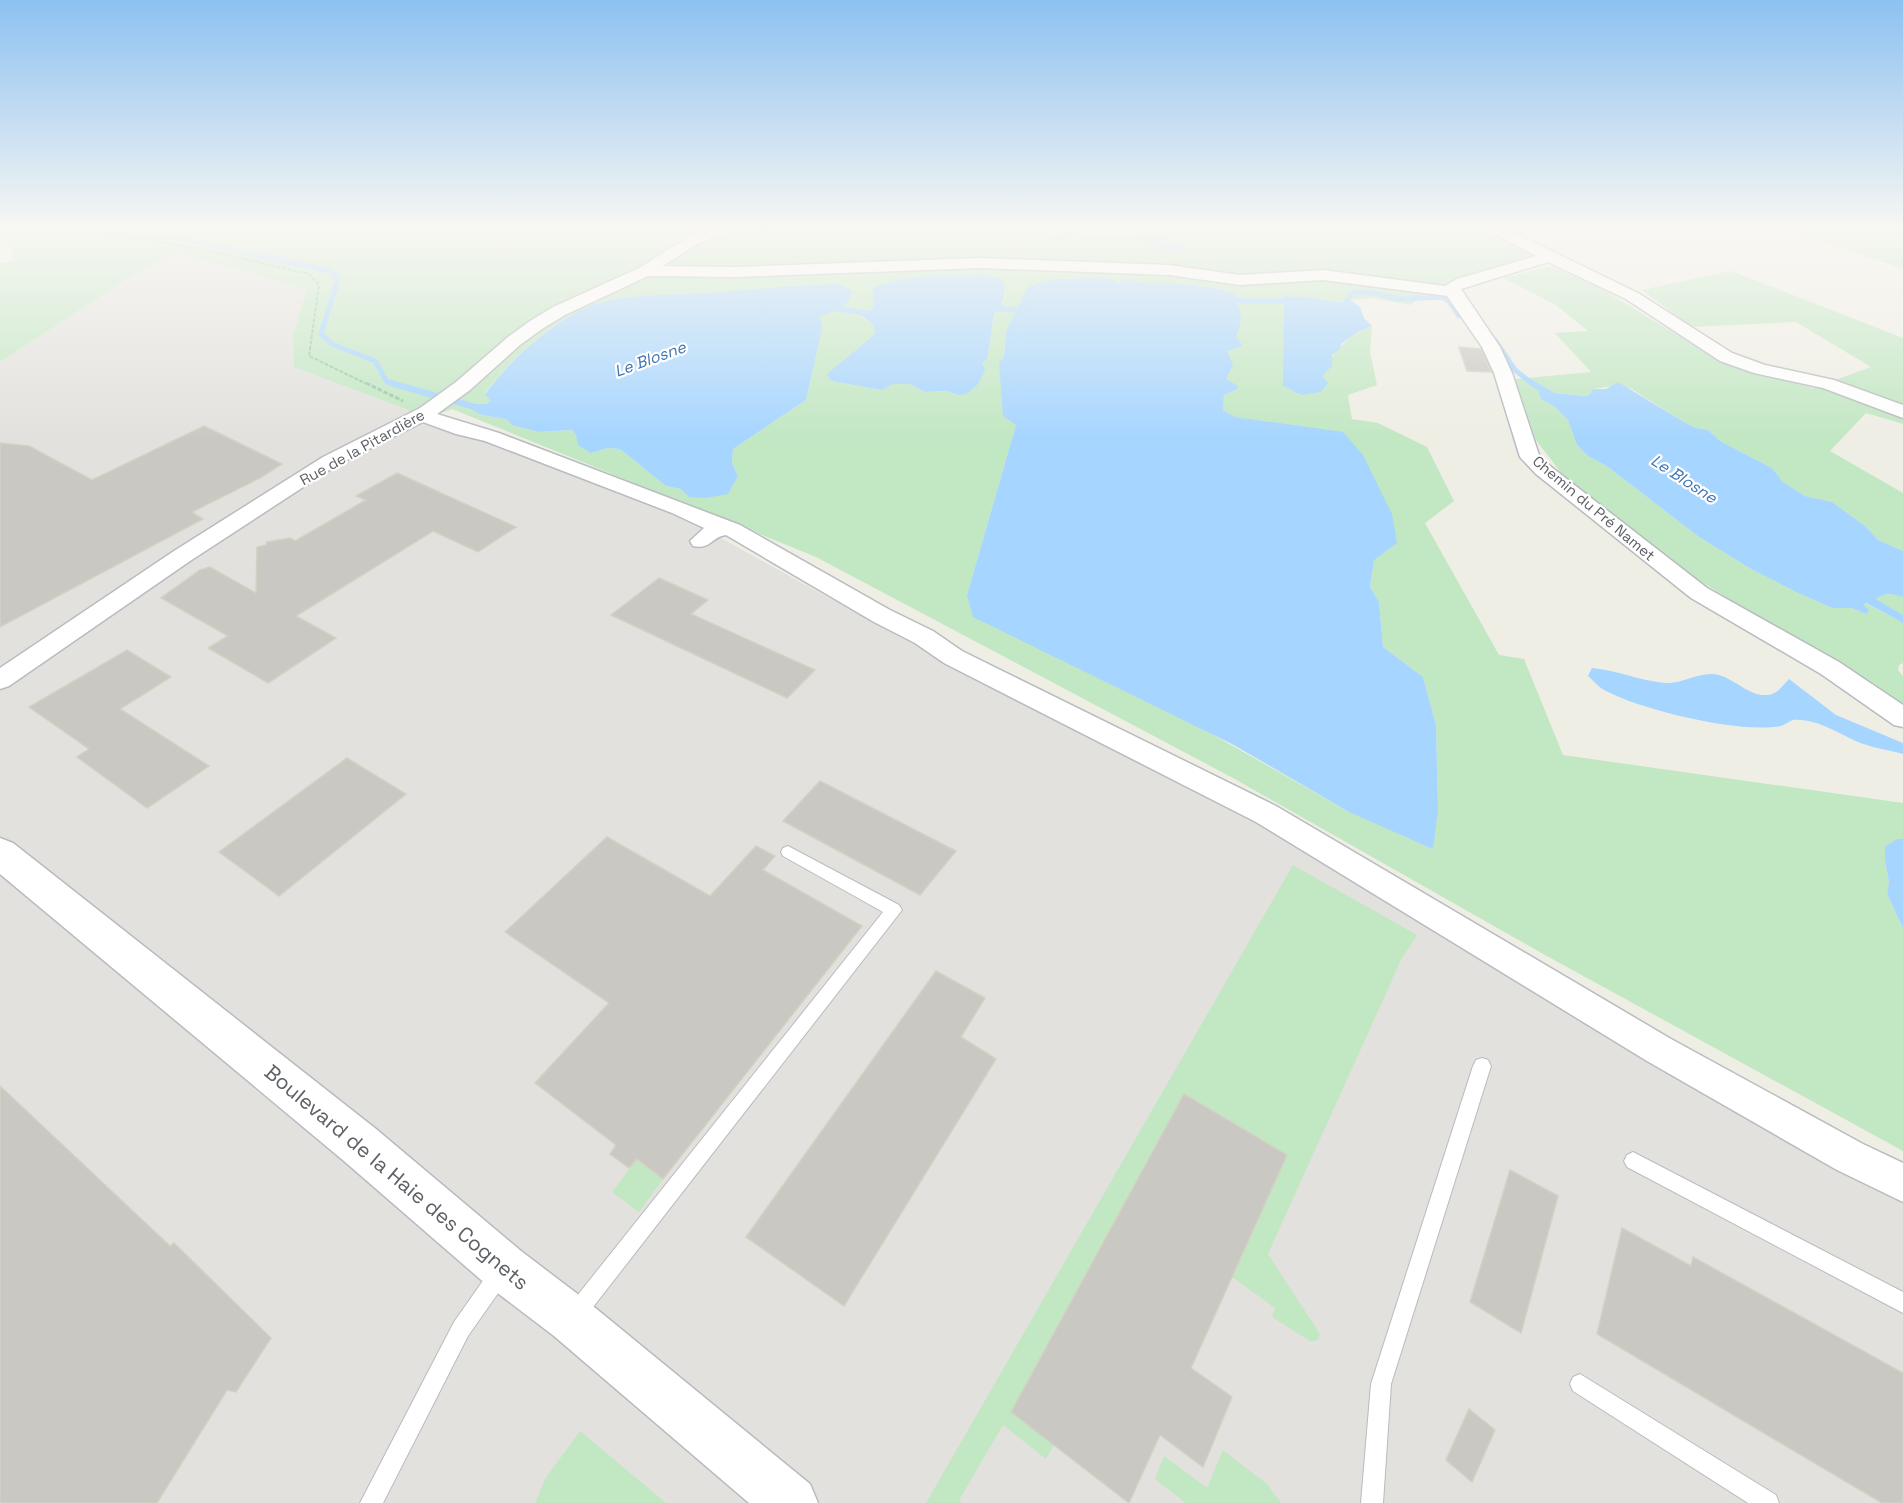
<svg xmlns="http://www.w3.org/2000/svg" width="1903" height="1503" font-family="'Space Grotesk',sans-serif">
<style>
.industrial{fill:#e3e1dd}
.green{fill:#c2e7c3;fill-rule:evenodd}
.water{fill:#a6d5ff}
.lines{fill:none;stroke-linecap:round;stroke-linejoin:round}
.stream-far1{stroke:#a6d5ff;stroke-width:5}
.stream{stroke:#a6d5ff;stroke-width:6}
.building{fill:#cac8c2;stroke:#d4d0c3;stroke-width:1.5}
.lane-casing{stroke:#b8bbbf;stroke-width:2}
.street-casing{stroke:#b8bbbf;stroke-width:3}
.secondary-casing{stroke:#b9bbc1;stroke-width:3}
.path-far1{stroke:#9bc8a9;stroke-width:2;stroke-dasharray:4 1.5;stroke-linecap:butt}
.path{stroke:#9bc8a9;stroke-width:3;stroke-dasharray:4.5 2;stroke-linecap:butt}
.lane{fill:#fff;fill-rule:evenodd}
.street{fill:#fff;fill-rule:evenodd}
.secondary{fill:#fff;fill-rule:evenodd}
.labels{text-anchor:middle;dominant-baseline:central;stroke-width:4.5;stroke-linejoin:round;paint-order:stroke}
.far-street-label{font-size:15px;fill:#5d6166;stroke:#fff}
.far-water-label{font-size:16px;font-style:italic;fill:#4174b3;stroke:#fff}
.near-street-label{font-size:21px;fill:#5d6166;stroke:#fff}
</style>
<rect width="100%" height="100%" fill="#efeee5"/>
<path class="industrial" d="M177,252L307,289L293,335L295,367L674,512L892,633L1258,817L1903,1196V1503H0V362L139,271Z"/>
<g class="green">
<path d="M0,228H706L689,235L707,239L741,228H1032L1098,235H1133L1170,252L1178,253L1182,245C1161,238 1144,231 1122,231L1120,228H1482L1539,255C1504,265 1435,279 1411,305L1371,298L1335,302L1307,297L1284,296L1321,376C1334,350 1346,337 1372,326L1370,352L1377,385L1348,395L1352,419L1378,423L1427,447L1454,501L1425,523L1499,655L1524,659L1563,755L1903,803V839H1897L1885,861L1889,882L1887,894L1903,928V1151L1545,955L1233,778L816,557L452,409L429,418L294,367L293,335L307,289L177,253L139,271L0,362V263L13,261L12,249L6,242H0ZM984,275L1005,286L1002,298L1005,310L996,311L994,314L987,359L982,362L958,395L947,391L925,392L909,384H893L882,390L831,381L828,374L875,334L873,324L860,316V310H872L874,304L872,289ZM1126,279L1143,283H1175L1231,292C1249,326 1238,320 1228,350C1225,358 1226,370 1225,379L1236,390L1224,395L1223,410L1235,417L1286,426L1374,560L1370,587L1379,602L1383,647L1423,677L1436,725L1438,810L1349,812L967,595L1016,425L999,362L1004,357L1006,331L1021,302L1115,282L1119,283ZM705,293L822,329L806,400L733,449L732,463L738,476L682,489L666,486L620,449L608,448L591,453L572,430L538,432L512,425L506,419L482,415L478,404H489L490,400L485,393C510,360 562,311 604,302C636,295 672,295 705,293Z"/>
<path d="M1784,228H1903V269Z"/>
<path d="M1547,267L1558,269L1600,288L1707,353L1743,369L1813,388L1871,367L1796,322L1692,327L1642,290L1731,271L1903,338V424L1866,413L1830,451L1903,493V551L1878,540L1865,526L1832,502L1805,496L1783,482L1772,468L1720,441L1708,430L1696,428L1684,422L1630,388L1613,386L1593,389L1589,395L1585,396L1539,391L1541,399L1555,407L1568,420L1577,445L1588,456L1608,467L1699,537L1751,569L1796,592L1832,608H1852L1866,614L1863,605L1865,603L1903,623V663L1899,665L1898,670L1903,676V708L1875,684L1786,635L1683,570L1562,474L1536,440L1515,379L1591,372L1555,333L1588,331L1556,305L1504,278Z"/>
<path d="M1896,594L1903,597V615L1876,599L1880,595Z"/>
<path d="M1293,865L1417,935L1402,958L1268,1254L1320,1334L1319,1338L1316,1341H1310L1272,1317L1275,1308L1232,1277L1287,1155L1184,1094L1011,1411L1054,1445L1046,1459L1003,1425L959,1500L962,1503H926Z"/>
<path d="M637,1159L663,1179L639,1212L612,1192Z"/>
<path d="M580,1431L666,1503H535L545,1479Z"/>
<path d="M1223,1450L1267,1484L1281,1503H1186L1155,1479L1164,1456L1207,1488Z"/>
</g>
<g class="water">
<path d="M1032,228H1120L1122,231C1144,231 1167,235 1185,247L1184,251L1170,252L1133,235L1087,233L1063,238Z"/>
<path d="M984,275L1002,279L1005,286L1002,304L1007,308L996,311L994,314L987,360L982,362L985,370L978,384L967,394L958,395L947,391L925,392L909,384H893L882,390L831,381L827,374L875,334L873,324L857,313L872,309L874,304L872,289C900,272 951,278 984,275Z"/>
<path d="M1092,278L1111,279L1119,283L1125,279L1143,283H1175L1211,288L1231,292L1241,299L1236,303C1243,313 1242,323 1236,336L1243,346L1227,351L1233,365L1226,379L1238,386L1236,390L1224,395L1223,410L1235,417L1343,432L1363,455L1392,514L1397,543L1374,560L1370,587L1379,602L1383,647L1423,677L1436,725L1438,810L1433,849L1349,812L1232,744L973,617L967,595L1016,425L1003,416L999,362L1004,357L1006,331L1027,288L1037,283L1056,279Z"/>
<path d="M839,284L852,291C847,309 837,311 820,316L822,329L806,400L733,449L732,463L738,476L728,494L705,498L689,497L681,489L666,486L620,449L608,448L591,453L578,445L576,435L572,430L538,432L512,425L506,419L482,415L471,409L478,404H488L490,400L485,394C509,362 541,332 577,312C612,293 667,295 707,293C751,290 795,285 839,284Z"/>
<path d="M1284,296L1307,297L1335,302L1352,301L1360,307L1364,318L1372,326L1358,332L1341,344L1340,349L1332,355V366L1322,376L1328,383L1321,392L1302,395L1283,386Z"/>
<path d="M1618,382L1684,422L1696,428L1708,430L1720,441L1772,468L1783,482L1805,496L1832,502L1865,526L1878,540L1903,551V597C1894,594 1883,592 1876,599L1903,615V623L1866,603L1863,605L1869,610L1866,614L1852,608H1832L1796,592L1751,569L1699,537L1608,467L1588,456L1577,445L1568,420L1555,407L1541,399L1538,391L1585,396L1589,395L1593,389H1606Z"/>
<path d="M1592,668C1617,670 1640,681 1665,683C1680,684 1696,674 1711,674C1733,673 1753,705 1776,692C1780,690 1785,683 1789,679L1836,715L1903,743V754C1889,750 1872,748 1858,742C1839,734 1816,718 1793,720C1789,721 1785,725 1781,726C1740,734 1642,710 1606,691C1599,688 1594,681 1588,676Z"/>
<path d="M1897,839H1903V928L1887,894L1889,882L1885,861V847Z"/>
</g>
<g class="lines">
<g class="stream-far1">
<path d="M107,228L109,231L165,235L330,271L337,276V283L321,334L332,344L375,361L387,382L397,385"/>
<path d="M1230,301H1293"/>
<path d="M1341,306L1347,305L1348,299L1354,292L1373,293L1399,299L1442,297L1449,301L1459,316"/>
<path d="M829,308L867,313"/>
<path d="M997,309L1026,310"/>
<path d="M1495,340L1515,370L1534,385"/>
</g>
<g class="stream">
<path d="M391,383L475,407H485"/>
<path d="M1532,383L1554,396"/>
</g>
</g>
<g class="building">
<path d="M1459,347L1481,349L1491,372L1467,371Z"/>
<path d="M204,426L282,464L260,478L192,512L203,519L0,627V443L29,446L92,480Z"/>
<path d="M397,473L516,527L478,552L433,531L296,616L336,638L268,683L208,648L228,636L161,598L200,570L210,567L256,593L257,547L266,545L267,542L290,538L295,541L366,500L356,496Z"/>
<path d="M659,578L708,600L691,614L815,670L787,698L611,615Z"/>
<path d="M127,650L171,677L120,709L209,766L147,808L77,757L89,749L29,707Z"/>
<path d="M347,758L406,794L279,896L219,852Z"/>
<path d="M820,781L956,851L920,895L783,821Z"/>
<path d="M607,837L710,896L756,846L775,856L763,870L862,926L663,1179L637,1159L629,1168L610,1154L616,1145L535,1083L609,1003L505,932Z"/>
<path d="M936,971L985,998L961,1037L996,1059L844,1306L746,1237Z"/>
<path d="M0,1086L170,1246L174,1243L271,1338L236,1392L227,1390L157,1503H0Z"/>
<path d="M1184,1094L1287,1155L1191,1368L1232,1397L1203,1467L1160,1435L1129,1503L1011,1412Z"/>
<path d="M1510,1170L1558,1196L1521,1333L1470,1302Z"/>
<path d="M1622,1228L1691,1266L1693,1257L1903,1373V1503H1882L1597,1334Z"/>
<path d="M1469,1409L1495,1430L1472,1482L1446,1460Z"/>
</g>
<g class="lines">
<defs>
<g id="lane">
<path d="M788,846L899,905L902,910L583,1320L576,1323L569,1320L566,1313L569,1306L883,912L783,856L781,852L783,848Z"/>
<path d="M1482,1058L1488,1060L1491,1066L1391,1384L1383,1503H1361L1371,1384L1473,1066L1476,1060Z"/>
<path d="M1633,1152L1903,1292V1313L1627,1167L1624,1161L1627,1155Z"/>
<path d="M501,1262L508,1265L511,1272L508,1279L468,1336L383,1503H360L454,1322L494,1265Z"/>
<path d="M1580,1374L1776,1495L1779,1503H1748L1573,1391L1570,1384L1573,1377Z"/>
</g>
<path id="street" d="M714,228H737L697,244L663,266L736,267L980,258L1169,265L1240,275L1323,270L1445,286L1457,279L1536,256L1484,228H1504L1638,293L1732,353L1765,365L1834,380L1903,405V418L1823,388L1754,373L1720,361L1626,299L1548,262L1461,289L1500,347L1512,373L1539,455L1550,466L1707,588L1839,662L1903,705V727L1894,725L1821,674L1691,598L1536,474L1520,457L1494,373L1482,347L1447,296L1323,280L1240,285L1169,275L980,268L736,277L648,276L565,315L542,329L520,345L470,390L437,414L499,433L740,525L890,610L933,631L962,651L1276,806L1671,1039L1863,1144L1903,1163V1202L1837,1170L1647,1061L1256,822L944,663L915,643L874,622L726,535C711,537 711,550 693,546L690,541L704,528L672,513L485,441L456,434L423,422L337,465L190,561L9,686L0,689V668L174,551L323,457L420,408L456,382L508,337L530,321L553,307L639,268L687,238Z"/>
<path id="secondary" d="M0,838L13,843L376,1129L521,1251L588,1302L810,1484L818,1503H749L554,1336L487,1285L344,1161L0,874Z"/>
</defs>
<use href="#lane" class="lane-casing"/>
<use href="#street" class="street-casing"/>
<use href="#secondary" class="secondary-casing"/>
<path class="path-far1" d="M82,228L205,250L309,274L319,285L309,356L369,385"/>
<path class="path" d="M366,383L403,401"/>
<use href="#lane" class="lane"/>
<use href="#street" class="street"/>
<use href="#secondary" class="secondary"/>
</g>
<linearGradient id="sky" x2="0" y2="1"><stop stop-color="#8dc1f1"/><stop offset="0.52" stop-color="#f8f7f3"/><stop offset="1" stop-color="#f8f7f3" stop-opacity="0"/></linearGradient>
<rect width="1903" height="439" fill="url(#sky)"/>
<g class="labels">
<g class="far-street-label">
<text transform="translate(362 447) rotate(-29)">Rue de la Pitardière</text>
<text transform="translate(1594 508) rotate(40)">Chemin du Pré Namet</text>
</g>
<g class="far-water-label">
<text transform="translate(650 359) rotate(-20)">Le Blosne</text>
<text transform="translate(1684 479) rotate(33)">Le Blosne</text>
</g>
<g class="near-street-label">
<text transform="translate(397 1177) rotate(40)">Boulevard de la Haie des Cognets</text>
</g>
</g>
</svg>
